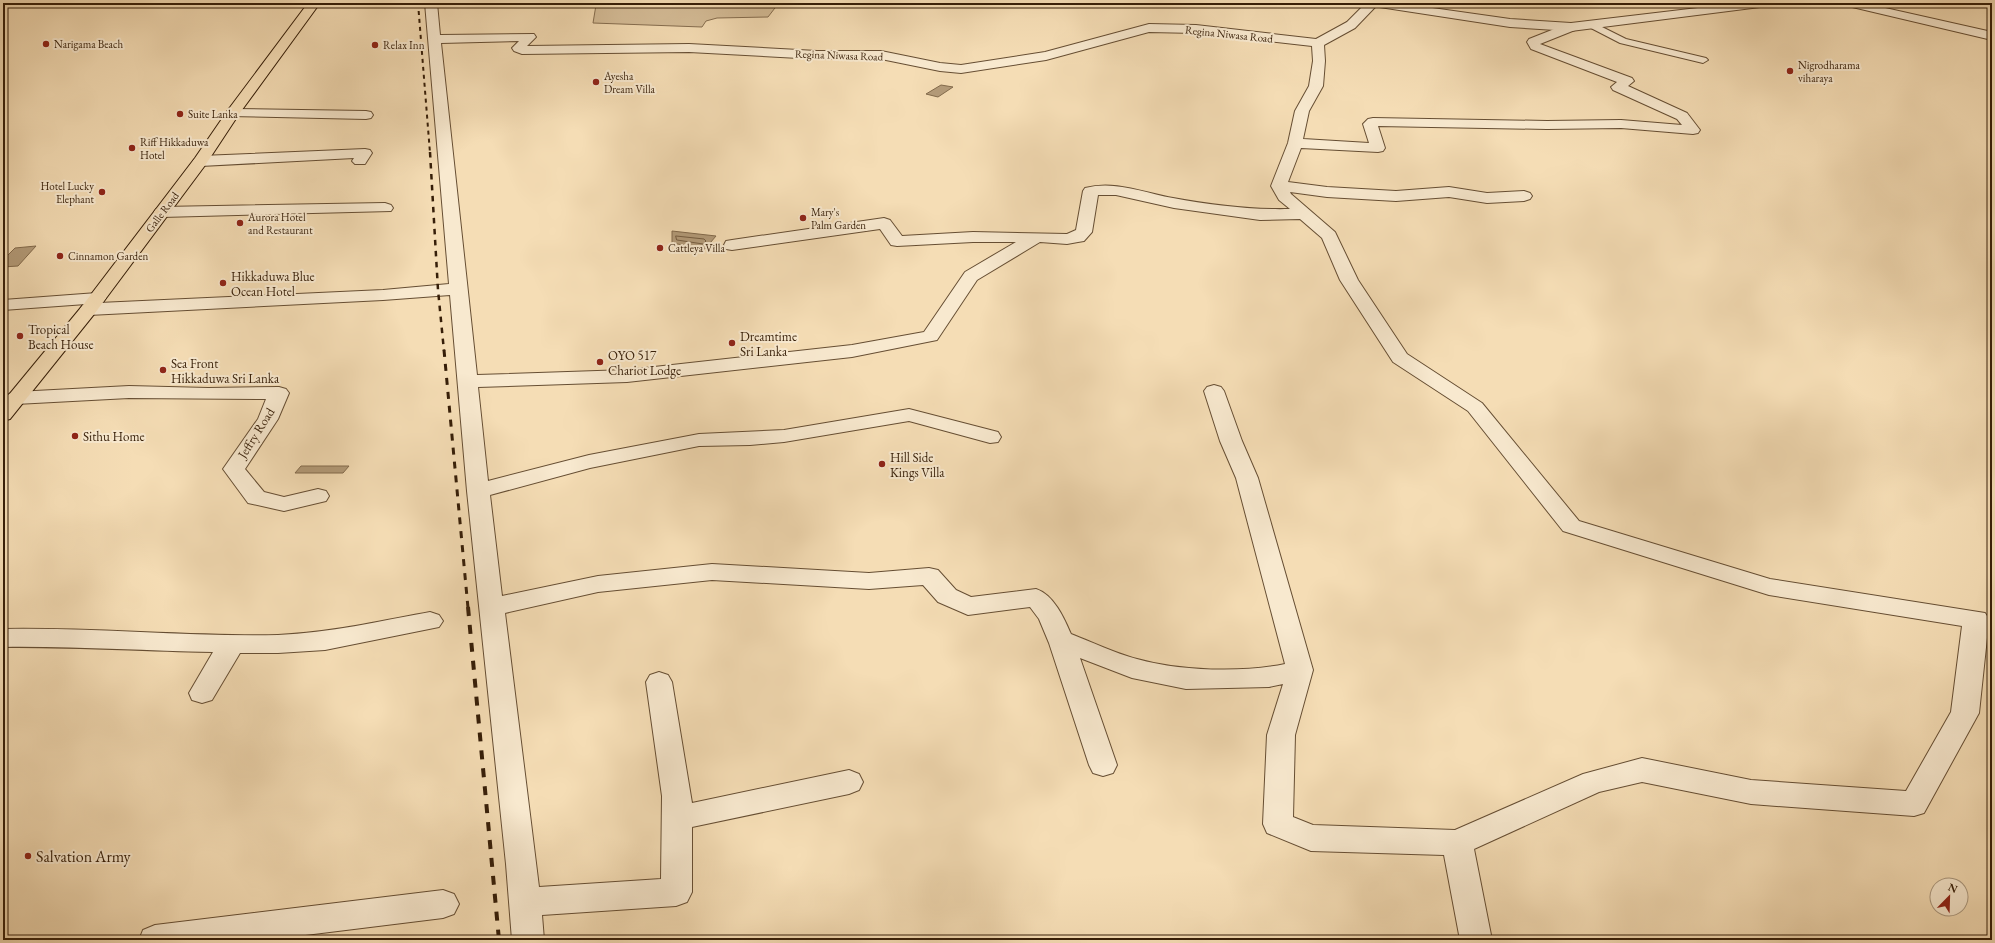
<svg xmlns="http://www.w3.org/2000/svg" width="1995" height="943" font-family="'EB Garamond',serif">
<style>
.green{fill:#d5bd98;stroke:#866e50}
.water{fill:#b49c7a;stroke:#826a4c}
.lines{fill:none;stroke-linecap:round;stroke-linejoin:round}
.shore{stroke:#755d41;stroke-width:1}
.service-casing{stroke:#664e33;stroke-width:2}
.minor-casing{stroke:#664e33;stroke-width:2}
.tertiary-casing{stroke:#664e33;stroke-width:2}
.trunk-casing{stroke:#361e08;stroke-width:2}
.service{fill:#f8e9cf;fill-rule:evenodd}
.minor{fill:#f8e9cf;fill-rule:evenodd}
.tertiary{fill:#f8e9cf;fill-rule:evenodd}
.trunk{fill:#f5ddb5;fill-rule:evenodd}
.rail-far3{stroke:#361e08;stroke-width:2;stroke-dasharray:4 4;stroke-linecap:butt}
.rail-far2{stroke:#361e08;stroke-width:2.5;stroke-dasharray:5.5 5.5;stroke-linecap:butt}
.rail-far1{stroke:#361e08;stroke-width:3;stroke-dasharray:7 7;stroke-linecap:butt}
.rail{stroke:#361e08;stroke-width:4;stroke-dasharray:9 9;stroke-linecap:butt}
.poi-dot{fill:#8f2418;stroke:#f8e9cf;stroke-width:1.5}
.labels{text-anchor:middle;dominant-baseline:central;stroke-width:4;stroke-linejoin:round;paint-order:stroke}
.far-street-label{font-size:11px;fill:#361e08;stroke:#f8e9cf}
.far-poi-label{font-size:11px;fill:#361e08;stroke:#f8e9cf;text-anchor:start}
.poi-label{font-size:13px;fill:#361e08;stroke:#f8e9cf;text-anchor:start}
.street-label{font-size:13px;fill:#361e08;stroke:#f8e9cf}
.near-poi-label{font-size:16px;fill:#361e08;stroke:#f8e9cf;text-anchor:start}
</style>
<rect width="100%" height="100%" fill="#f5ddb5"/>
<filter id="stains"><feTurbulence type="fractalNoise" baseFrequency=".005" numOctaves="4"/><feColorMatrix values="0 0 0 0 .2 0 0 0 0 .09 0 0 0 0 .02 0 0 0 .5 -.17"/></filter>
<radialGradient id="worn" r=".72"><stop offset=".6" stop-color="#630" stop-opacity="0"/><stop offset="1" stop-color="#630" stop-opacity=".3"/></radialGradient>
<path class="green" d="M600,3H762L778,4L768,17L717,18L706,21L702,27L593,23L596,5Z"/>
<g class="water">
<path d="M941,85L953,87L938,97L926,94Z"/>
<path d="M672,231L716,236L705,249L672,243Z"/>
<path d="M36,246L18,266L3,267V260L15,248Z"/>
<path d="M301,466H349L343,473H295Z"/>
</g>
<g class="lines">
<path class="shore" d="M676,236L704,239L706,241L703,244L677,240Z"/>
<defs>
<path id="service" d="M1592,22L1626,39L1706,58L1708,60L1703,63L1620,43L1589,27V23Z"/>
<g id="minor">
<path d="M425,3H437L440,35L534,34L536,37L527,46L689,44L817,51H881L940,63L961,65L1045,52L1149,24L1196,25L1316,39L1347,22L1366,3H1379L1355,28L1324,45L1325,61L1323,86L1309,111L1303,139L1369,143L1363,124L1368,119L1373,118L1547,121L1621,120L1682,125L1677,119L1613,90L1611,87L1617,82L1531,49L1527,42L1529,39L1567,24H1575L1577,27L1575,30L1540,44L1632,78L1634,81L1628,86L1687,113L1700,130L1698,133L1693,134L1621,128L1547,129L1378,126L1385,148L1383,151L1378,152L1301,148L1288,182L1327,187L1396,191L1449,187L1487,193L1524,191L1530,193L1532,196L1530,199L1524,201L1487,203L1449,197L1396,201L1327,197L1290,192L1291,194L1335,232L1358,280L1407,354L1482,403L1579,521L1770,579L1985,613L1989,619L1979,713L1924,813L1914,816L1751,804L1642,782L1599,792L1474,849L1492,940H1460L1444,855L1311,851L1267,833L1263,824L1267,735L1283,684L1269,687L1186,689L1132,678L1080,658L1117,765L1113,773L1103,776L1093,773L1089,765L1049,643L1039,619L1030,607L968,615L938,602L923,585L869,589L712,580L598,592L505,613L539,887L661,879L662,796L646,682L650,675L659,672L668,675L672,682L692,803L849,770L859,774L863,782L859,790L849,794L692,827V892L687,902L676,906L542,915L544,940H512L506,864L467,491L450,295L383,300L89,315L83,313L80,309L83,305L86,304L3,310V300L97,293L103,294L106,298L103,302L99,303L383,290L449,284ZM1149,32L1196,33L1312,46L1313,61L1309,86L1295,111L1288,143L1271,186L1279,200L1290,209C1251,210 1211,205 1173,198C1144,193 1115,180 1085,188L1083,191L1076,230L1067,234L973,232L902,236L890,220L884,218L732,240L726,241L724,245L726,249L732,250L880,229L891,245L897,246L973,242H1016L965,272L924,332L852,345L627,370L477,375L441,43L519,41L512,48L514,51L522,54L689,52L817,59H881L940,71L961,73L1046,60ZM1098,195H1116L1174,208L1260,220L1300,219L1322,238L1340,280L1393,362L1468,411L1563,531L1769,595L1962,626L1951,712L1906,791L1751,780L1642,758L1583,774L1455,830L1313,825L1293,817L1295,735L1313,670L1258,478L1242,441L1224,391L1221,387L1214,385L1207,387L1204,391L1220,441L1236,478L1285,664C1242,673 1179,671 1137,659C1114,653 1092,642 1071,634C1064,618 1054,595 1036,589L971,597L956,590L938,570L929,568L869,573L712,564L598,576L502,596L490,495L590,468L699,446L750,445L784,442L909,421L990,443L998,442L1001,437L998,432L909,409L784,430L699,434L589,455L488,481L478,387L627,382L852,357L937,340L977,280L1040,242L1067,244L1078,242L1084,241L1092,232Z"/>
<path d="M1842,3H1863L1992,32V40L1848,6Z"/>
<path d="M233,109L366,111L371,112L373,115L371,118L366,119L228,116L226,113L228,110Z"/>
<path d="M365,149L370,150L372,153L365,164H355L352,161L354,158L201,166L196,164L193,161L196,158L201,156Z"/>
<path d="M385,203L391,205L393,208L391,211L162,217L156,215L154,212L156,209L162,207Z"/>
<path d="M129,386L208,388L279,387L286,389L289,393L278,419L245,469L264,492L284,497L318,489L326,491L329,496L326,501L284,511L248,503L223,469L258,419L266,399L129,398L16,404L9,402L6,398L9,394L16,392Z"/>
<path d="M430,612L439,615L443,621L439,627L325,650L278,653H240L212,700L202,703L192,700L189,693L213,652C143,651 73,646 3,647V629C95,627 186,637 278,635C329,633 380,621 430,612Z"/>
<path d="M443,890L454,894L459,904L454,914L443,918L265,940H139L143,930L155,925Z"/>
</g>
<path id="tertiary" d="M1367,3H1397L1510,19L1571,23L1740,3H1774L1768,6L1571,31L1510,27L1373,6Z"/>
<path id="trunk" d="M308,3H320L239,114L206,164L95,313L10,419L3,421V402L83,305L195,158L228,110Z"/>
</defs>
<use href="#service" class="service-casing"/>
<use href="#minor" class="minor-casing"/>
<use href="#tertiary" class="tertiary-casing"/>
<use href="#trunk" class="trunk-casing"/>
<use href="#service" class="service"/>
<use href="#minor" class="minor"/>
<use href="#tertiary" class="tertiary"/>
<use href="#trunk" class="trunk"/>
<path class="rail-far3" d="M418,3L430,153"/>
<path class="rail-far2" d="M430,152L438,290L444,351"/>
<path class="rail-far1" d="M444,350L468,608"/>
<path class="rail" d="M468,607L499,940"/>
</g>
<g class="poi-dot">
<circle cx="46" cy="44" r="4"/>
<circle cx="375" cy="45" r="4"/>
<circle cx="1790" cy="71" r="4"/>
<circle cx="596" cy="82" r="4"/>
<circle cx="180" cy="114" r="4"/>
<circle cx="132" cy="148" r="4"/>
<circle cx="102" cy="192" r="4"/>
<circle cx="803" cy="218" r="4"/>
<circle cx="240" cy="223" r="4"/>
<circle cx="660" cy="248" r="4"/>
<circle cx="60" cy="256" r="4"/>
<circle cx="223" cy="283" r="4"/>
<circle cx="20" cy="336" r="4"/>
<circle cx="732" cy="343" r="4"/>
<circle cx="600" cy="362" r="4"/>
<circle cx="163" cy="370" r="4"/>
<circle cx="75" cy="436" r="4"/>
<circle cx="882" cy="464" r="4"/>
<circle cx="28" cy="856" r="4"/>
</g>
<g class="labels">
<g class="far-street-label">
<text transform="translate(1229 34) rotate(6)">Regina Niwasa Road</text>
<text transform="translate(839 55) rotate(2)">Regina Niwasa Road</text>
<text transform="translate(162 212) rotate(-53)">Galle Road</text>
</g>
<g class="far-poi-label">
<text x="54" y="44">Narigama Beach</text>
<text x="383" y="45">Relax Inn</text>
<text x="1798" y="65">Nigrodharama<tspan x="1798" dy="13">viharaya</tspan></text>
<text x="604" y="76">Ayesha<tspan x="604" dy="13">Dream Villa</tspan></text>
<text x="188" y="114">Suite Lanka</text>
<text x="140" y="142">Riff Hikkaduwa<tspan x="140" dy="13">Hotel</tspan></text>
<text x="94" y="186" text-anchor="end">Hotel Lucky<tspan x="94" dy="13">Elephant</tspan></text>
<text x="811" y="212">Mary's<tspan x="811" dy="13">Palm Garden</tspan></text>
<text x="248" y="217">Aurora Hotel<tspan x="248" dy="13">and Restaurant</tspan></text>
<text x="668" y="248">Cattleya Villa</text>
<text x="68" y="256">Cinnamon Garden</text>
</g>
<g class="poi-label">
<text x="231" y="276">Hikkaduwa Blue<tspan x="231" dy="15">Ocean Hotel</tspan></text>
<text x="28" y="329">Tropical<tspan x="28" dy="15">Beach House</tspan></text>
<text x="740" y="336">Dreamtime<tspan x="740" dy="15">Sri Lanka</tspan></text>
<text x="608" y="355">OYO 517<tspan x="608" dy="15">Chariot Lodge</tspan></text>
<text x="171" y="363">Sea Front<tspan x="171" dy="15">Hikkaduwa Sri Lanka</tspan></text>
<text x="83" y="436">Sithu Home</text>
<text x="890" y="457">Hill Side<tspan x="890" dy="15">Kings Villa</tspan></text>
</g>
<g class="street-label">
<text transform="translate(256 433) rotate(-58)">Jeffry Road</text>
</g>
<g class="near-poi-label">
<text x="36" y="856">Salvation Army</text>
</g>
</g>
<rect width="1995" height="943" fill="none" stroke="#f5ddb5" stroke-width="16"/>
<rect x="4" y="4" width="1987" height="935" fill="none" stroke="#361e08" stroke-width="2"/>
<rect x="8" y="8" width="1979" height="927" fill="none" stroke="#361e08"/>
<g transform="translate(1949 897) rotate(23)"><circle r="19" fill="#f8e9cf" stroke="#aa987f"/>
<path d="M0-3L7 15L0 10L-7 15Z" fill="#8f2418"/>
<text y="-6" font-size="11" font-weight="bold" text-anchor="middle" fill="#361e08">N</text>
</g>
<rect width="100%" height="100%" filter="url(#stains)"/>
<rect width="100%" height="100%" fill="url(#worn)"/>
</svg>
